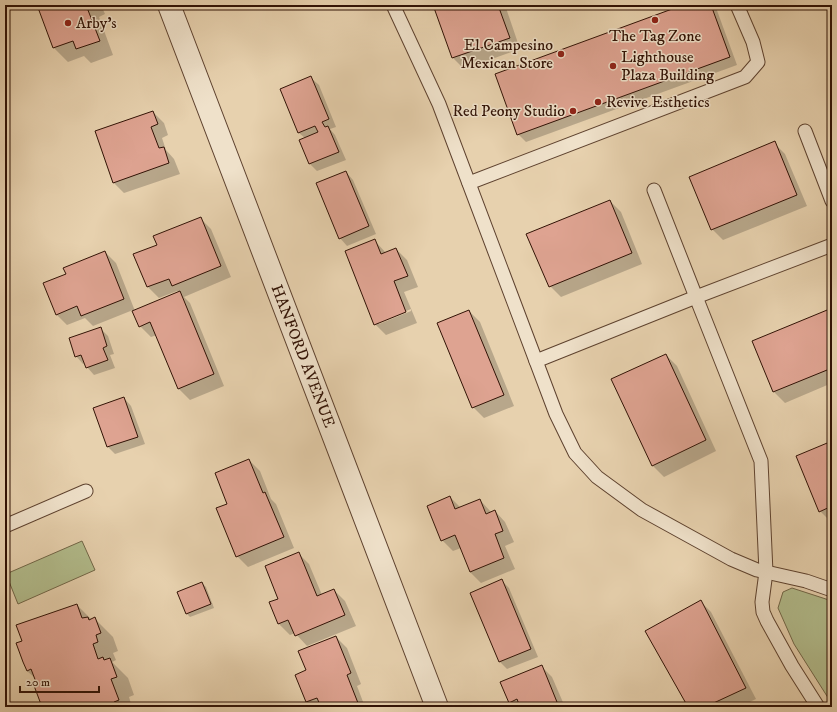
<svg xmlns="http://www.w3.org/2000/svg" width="837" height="712" font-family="'IM FELL DW Pica',serif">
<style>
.green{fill:#b2bc8c;stroke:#726748}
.shadow{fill:#0003;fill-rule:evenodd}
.building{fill:#dea391;stroke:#311205}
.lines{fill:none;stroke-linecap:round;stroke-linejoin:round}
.lane-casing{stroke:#5e422f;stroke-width:15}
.street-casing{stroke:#5e422f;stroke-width:24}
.lane{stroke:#efe1ca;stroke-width:13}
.street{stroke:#efe1ca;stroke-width:22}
.poi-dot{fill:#8f2418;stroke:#efe1ca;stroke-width:1.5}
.labels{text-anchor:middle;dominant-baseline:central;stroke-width:3;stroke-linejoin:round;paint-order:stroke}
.poi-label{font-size:16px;fill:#311205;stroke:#efe1ca;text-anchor:start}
.street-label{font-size:16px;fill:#311205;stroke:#efe1ca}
</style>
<rect width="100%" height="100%" fill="#e7d1ae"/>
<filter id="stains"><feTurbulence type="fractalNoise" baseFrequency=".005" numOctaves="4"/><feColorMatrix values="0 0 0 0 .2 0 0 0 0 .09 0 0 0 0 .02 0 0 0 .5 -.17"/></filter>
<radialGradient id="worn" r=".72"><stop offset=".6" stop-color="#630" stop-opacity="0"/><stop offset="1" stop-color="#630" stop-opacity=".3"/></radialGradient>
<g class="green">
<path d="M82,541L95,570L18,604L6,574Z"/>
<path d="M792,588L832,601V704L794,644L778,608L783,592Z"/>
</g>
<g class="shadow">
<path d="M38,5H101L105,14L99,17L113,55L91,63L84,56L68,62L54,48Z"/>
<path d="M434,5H505L520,49L464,69L453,58Z"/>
<path d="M686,5H715L737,65L526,142L518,134Z"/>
<path d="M311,78L319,85L336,127L330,129L335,135L346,160L317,171L310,164L305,138L299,133Z"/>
<path d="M153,112L164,123L168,135L162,138L166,150L174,159L180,174L124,193L113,182Z"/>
<path d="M774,143L785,154L807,206L723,240L712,229Z"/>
<path d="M346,172L353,180L376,234L347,246L340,238Z"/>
<path d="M610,201L621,212L642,264L561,297L550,286Z"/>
<path d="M200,218L211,229L231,277L184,297L190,303L224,386L190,400L179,389L157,335L151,337L140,326L133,310L93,326L85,318L67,325L56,314L67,274L105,252L116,263L135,311L179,292L177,291L159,298L148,287L135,255L158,245Z"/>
<path d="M374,240L386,253L396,249L407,260L418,287L404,292L417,323L386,335L375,324ZM411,309V311L379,324V322Z"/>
<path d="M832,309V383L785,403L774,392L753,342Z"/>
<path d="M469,311L480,322L514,406L484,418L473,407Z"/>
<path d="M101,329L108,336L114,354L110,355L115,368L94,375L87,367L85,363L83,364L76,356Z"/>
<path d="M666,355L677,366L716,451L664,477L653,466L613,380Z"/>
<path d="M124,398L131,406L145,444L115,454L108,447Z"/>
<path d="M832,442V522H831L820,511Z"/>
<path d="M249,460L260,471L271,499L276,504L294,548L248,567L237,556L228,504Z"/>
<path d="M450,497L461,508L480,500L491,512L495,511L505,522L514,542L505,546L515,569L481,583L470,572L461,548L453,551L442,540Z"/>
<path d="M298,553L309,564L322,595L334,590L345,601L356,626L307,646L295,633L290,635L279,624L271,603L280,599Z"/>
<path d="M502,581L509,588L538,657L507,669L500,662Z"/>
<path d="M202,583L206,587L214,608L190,617L187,614Z"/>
<path d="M700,601L711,612L756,699L739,707H690Z"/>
<path d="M77,605L92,620L95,619L113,637L118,651L113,653L116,660L112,662L128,678L134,695L129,697L132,707H43L35,678L27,671L23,641Z"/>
<path d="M336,637L347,648L361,684L357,686L365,707H312L307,702L297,675L308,671Z"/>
<path d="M541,666L552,677L565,707H515L510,702Z"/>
</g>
<g class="building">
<path d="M37,5H86L100,41L76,49L73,41L53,48Z"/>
<path d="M433,5H498L510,38L452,58Z"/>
<path d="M683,5H711L730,57L517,135L495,74Z"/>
<path d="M311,76L329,119L322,122L325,127L328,126L339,152L309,164L299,140L318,132L315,126L298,133L280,89Z"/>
<path d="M153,111L158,124L151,127L159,148L164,147L169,163L113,183L95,131Z"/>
<path d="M775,141L797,195L711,230L689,177Z"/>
<path d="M346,171L369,226L339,239L316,183Z"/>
<path d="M610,200L632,253L549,287L526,234Z"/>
<path d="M201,217L221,266L172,286L169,279L147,287L133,254L157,245L153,236Z"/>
<path d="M375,239L381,254L396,248L408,276L394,281L406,312L374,325L345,251Z"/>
<path d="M105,251L124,299L81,316L77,306L56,315L43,283L66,274L63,268Z"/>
<path d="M180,291L214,374L178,389L150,322L139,327L132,311Z"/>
<path d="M832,308V368L773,392L752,341Z"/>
<path d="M469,310L504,395L472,408L437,323Z"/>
<path d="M101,327L107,346L103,348L108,360L86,368L81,355L75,357L69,338Z"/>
<path d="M666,354L706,440L652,466L611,379Z"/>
<path d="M124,397L138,437L107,447L93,408Z"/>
<path d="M832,441V506L819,512L796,456Z"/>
<path d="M249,459L263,493L265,492L284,537L236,557L216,508L227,504L215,473Z"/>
<path d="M450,496L455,509L480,499L486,514L495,510L503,531L495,534L504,558L470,572L455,535L441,541L427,506Z"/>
<path d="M299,552L317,596L334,589L345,615L295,636L288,620L278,624L269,602L278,599L265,566Z"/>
<path d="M502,579L531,649L499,662L470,593Z"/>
<path d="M202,582L211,604L186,614L177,592Z"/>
<path d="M701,600L746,688L705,707H688L645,631Z"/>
<path d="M77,604L82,618L88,617L89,620L95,617L101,633L96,635L98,642L93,644L98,659L103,657L104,660L110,658L117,677L111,679L119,700L114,702L116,707H42L33,683L36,682L31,669L27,671L23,662L16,643L22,641L16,625Z"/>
<path d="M336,636L351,673L347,675L358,703L356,705L357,707H321L317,698L306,702L295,675L306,670L298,651Z"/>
<path d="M542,665L559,707H520L517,699L509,703L500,682Z"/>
</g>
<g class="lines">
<defs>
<g id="lane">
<path d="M393,5L439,104L556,414L575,453L597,477L642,510L731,559L757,570L806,581L832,590"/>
<path d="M805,131L832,201"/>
<path d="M469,183L745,77L758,62L753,42L737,5"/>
<path d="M654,190L696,297L832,245"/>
<path d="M536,361L696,297L761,461L766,572L762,602L763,612L767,621L792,666L818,707"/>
<path d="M5,526L86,491"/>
</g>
<path id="street" d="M169,5L437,707"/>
</defs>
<use href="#lane" class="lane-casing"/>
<use href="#street" class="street-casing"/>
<use href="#lane" class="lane"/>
<use href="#street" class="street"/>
</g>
<g class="poi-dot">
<circle cx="655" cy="20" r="4"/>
<circle cx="68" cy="23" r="4"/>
<circle cx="561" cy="54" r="4"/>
<circle cx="613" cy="66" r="4"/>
<circle cx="598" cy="102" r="4"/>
<circle cx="573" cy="111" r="4"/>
</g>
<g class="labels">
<g class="poi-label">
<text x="76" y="23">Arby's</text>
<text x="655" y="36" text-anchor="middle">The Tag Zone</text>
<text x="553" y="45" text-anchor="end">El Campesino<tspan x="553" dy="18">Mexican Store</tspan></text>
<text x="621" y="57">Lighthouse<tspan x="621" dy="18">Plaza Building</tspan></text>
<text x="606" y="102">Revive Esthetics</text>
<text x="565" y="111" text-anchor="end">Red Peony Studio</text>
</g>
<g class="street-label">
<text transform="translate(303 356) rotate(69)">HANFORD AVENUE</text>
</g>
</g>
<rect width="837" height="712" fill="none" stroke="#e7d1ae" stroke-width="20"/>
<rect x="6" y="6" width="825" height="700" fill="none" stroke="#311205" stroke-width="2"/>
<rect x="10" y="10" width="817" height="692" fill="none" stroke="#311205"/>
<path d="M20 686v6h79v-6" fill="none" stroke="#311205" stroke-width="2"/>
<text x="26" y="686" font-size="12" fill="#311205" stroke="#efe1ca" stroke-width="3" paint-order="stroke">20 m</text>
<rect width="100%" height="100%" filter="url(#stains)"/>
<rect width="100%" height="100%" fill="url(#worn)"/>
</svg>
